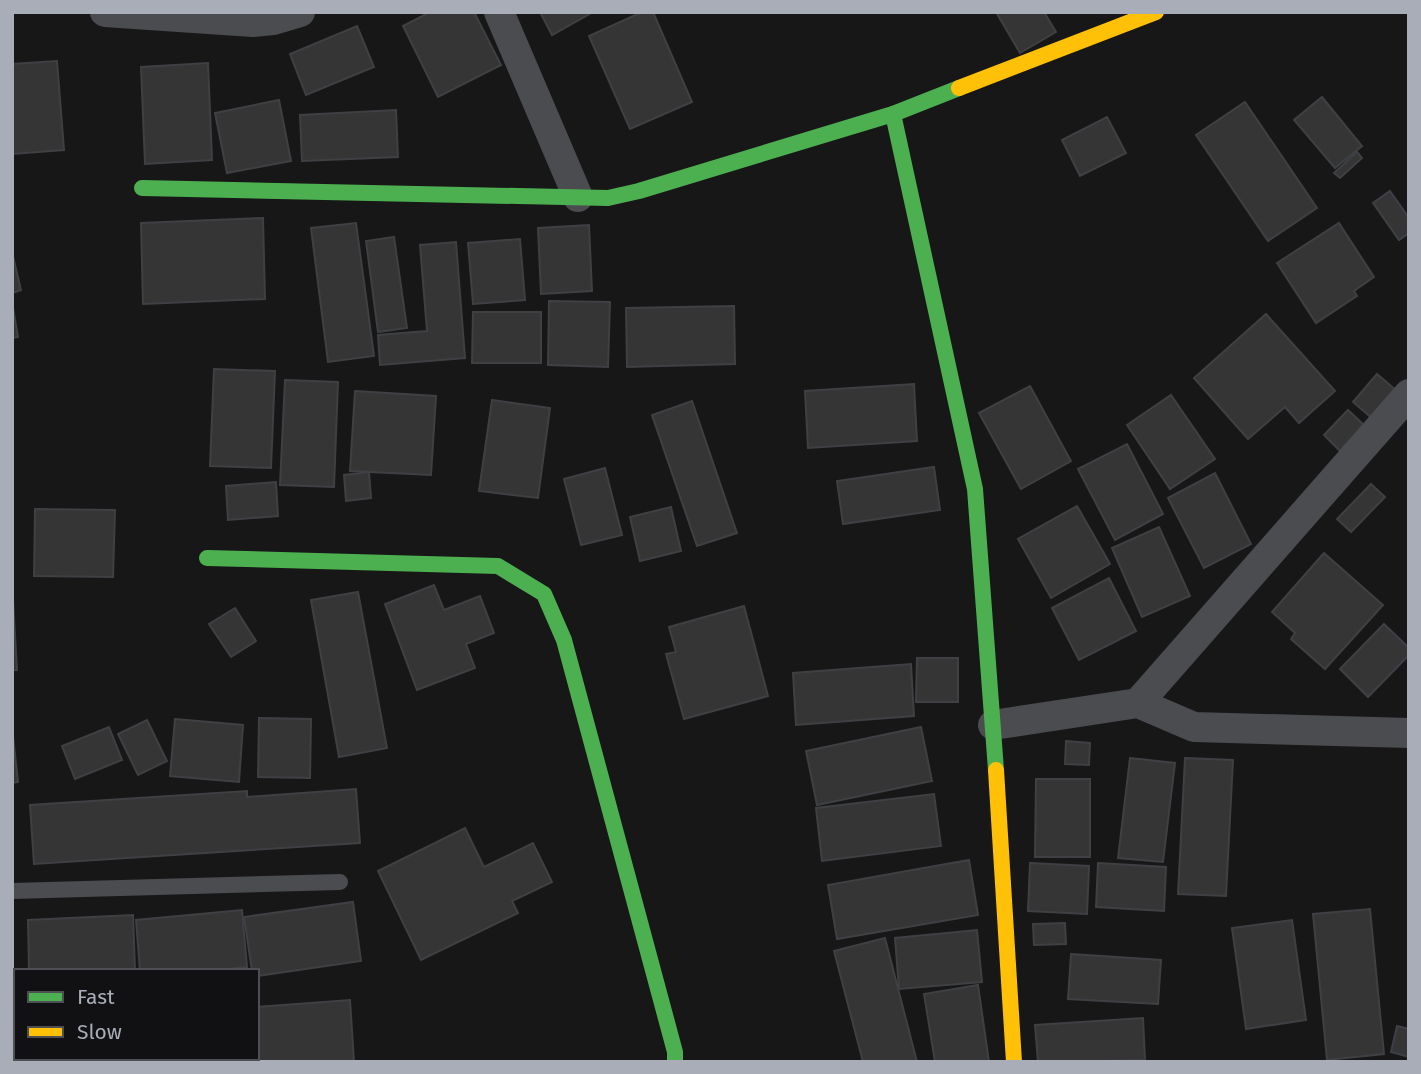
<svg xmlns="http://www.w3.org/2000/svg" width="1421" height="1074" font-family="'Fira Sans',sans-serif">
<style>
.building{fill:#353536;stroke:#3f4043;stroke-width:2}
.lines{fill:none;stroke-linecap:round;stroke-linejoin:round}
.lane{stroke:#4b4c50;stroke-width:16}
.street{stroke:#4b4c50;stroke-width:30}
.fast{stroke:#4caf50;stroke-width:16}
.slow{stroke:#ffc107;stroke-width:16}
</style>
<rect width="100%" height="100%" fill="#171717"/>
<g class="building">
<path d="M430,12H474L501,65L438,97L403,26Z"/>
<path d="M540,12H593L552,35Z"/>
<path d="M642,12H653L692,102L630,129L589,36Z"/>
<path d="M996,12H1044L1056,32L1020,53Z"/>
<path d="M357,26L374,67L306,95L290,54Z"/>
<path d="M57,61L64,150L12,154V64Z"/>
<path d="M208,63L212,160L145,164L141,67Z"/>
<path d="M1322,97L1362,146L1335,168L1294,120Z"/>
<path d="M279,100L291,161L227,173L215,113Z"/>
<path d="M1245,102L1317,208L1268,241L1196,135Z"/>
<path d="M396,110L398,157L302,161L300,115Z"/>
<path d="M1107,117L1126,153L1080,176L1062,140Z"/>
<path d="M1357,152L1362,158L1340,178L1334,173Z"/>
<path d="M1390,191L1409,218V233L1399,240L1373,203Z"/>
<path d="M263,218L265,299L143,304L141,223Z"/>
<path d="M356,223L374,356L328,362L311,228Z"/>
<path d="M1339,223L1374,277L1354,291L1357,296L1316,323L1277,263Z"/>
<path d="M589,225L592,291L541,294L538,228Z"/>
<path d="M394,237L407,328L378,332L366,241Z"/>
<path d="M520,239L525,300L473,304L468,243Z"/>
<path d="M456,242L465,358L380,365L378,335L427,331L420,245Z"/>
<path d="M12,252L21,290L12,293Z"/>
<path d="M549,301L610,302L608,367L548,365Z"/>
<path d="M12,302L18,337L12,338Z"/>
<path d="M734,306L735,364L627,367L626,308Z"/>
<path d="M473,312H541V363H472Z"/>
<path d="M1266,314L1335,391L1299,423L1285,407L1248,439L1194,378Z"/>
<path d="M214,369L275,371L271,468L210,466Z"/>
<path d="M1377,374L1397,391L1373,419L1353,402Z"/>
<path d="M285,380L338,382L334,487L280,485Z"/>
<path d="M914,384L917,441L808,448L805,391Z"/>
<path d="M1030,386L1071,461L1021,489L979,413Z"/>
<path d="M355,391L436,396L431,475L350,471Z"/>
<path d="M1171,395L1215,459L1170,489L1127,425Z"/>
<path d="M492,400L550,408L538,498L479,491Z"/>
<path d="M692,401L737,533L697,546L652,415Z"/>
<path d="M1348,410L1364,425L1340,451L1324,435Z"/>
<path d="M1127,444L1163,514L1115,540L1078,469Z"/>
<path d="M934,467L940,510L843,524L837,481Z"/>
<path d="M605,468L622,535L581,545L564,479Z"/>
<path d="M369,472L371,498L346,501L344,475Z"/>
<path d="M1215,473L1251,544L1204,568L1168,498Z"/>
<path d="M276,482L278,516L228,520L226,486Z"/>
<path d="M1371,484L1385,497L1351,532L1337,519Z"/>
<path d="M1077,506L1110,564L1051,598L1018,539Z"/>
<path d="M671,507L681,551L640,561L630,517Z"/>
<path d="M35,509L115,510L113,577L34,576Z"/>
<path d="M1159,527L1190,596L1142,617L1112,548Z"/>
<path d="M1324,553L1383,605L1325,669L1291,639L1295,633L1272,612Z"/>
<path d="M1109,578L1136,631L1079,660L1052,608Z"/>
<path d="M12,582L17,670H12Z"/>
<path d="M434,585L444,610L480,596L494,633L466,644L475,668L417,690L385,604Z"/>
<path d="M358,592L387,748L339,757L311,600Z"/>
<path d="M744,606L768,696L684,719L666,654L676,652L669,627Z"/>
<path d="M235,608L256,641L231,657L209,624Z"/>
<path d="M1384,624L1409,648V655L1368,697L1340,669Z"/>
<path d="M917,658H958V702H916Z"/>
<path d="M911,664L914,716L796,725L793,673Z"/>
<path d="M259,718L311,719L310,778L258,777Z"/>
<path d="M175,719L243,725L239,782L170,776Z"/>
<path d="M147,720L167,761L138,775L118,734Z"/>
<path d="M12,727L18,782L12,783Z"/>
<path d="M109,727L122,760L75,779L62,746Z"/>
<path d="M921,727L932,781L817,805L806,751Z"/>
<path d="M1066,741L1090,743L1089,765L1065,764Z"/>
<path d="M1130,758L1175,763L1163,862L1118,858Z"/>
<path d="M1185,758L1233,760L1226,896L1178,894Z"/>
<path d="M1036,779H1090V857H1035Z"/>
<path d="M356,789L360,843L34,864L30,805L247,791V797Z"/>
<path d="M934,794L941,846L822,861L816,808Z"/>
<path d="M465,828L484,867L533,843L552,882L512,901L518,913L421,960L378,871Z"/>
<path d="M969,860L978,915L837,939L828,885Z"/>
<path d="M1030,863L1089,866L1087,914L1028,911Z"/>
<path d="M1098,863L1166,867L1164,911L1096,907Z"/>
<path d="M353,902L361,961L257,976V971H252L244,917Z"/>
<path d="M1370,909L1384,1054L1327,1060L1313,914Z"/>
<path d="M242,910L247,967L208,971H140L136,920Z"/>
<path d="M133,915L135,971H29L28,920Z"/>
<path d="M1292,920L1306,1020L1246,1029L1232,928Z"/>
<path d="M1065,923L1066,944L1034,945L1033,924Z"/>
<path d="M977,930L982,982L899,989L895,938Z"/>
<path d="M885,938L917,1062H863L834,951Z"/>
<path d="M1071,954L1161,960L1158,1004L1068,999Z"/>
<path d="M978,985L989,1062H935L924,994Z"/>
<path d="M350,1000L354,1062H190L189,1058H257V1007Z"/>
<path d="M1143,1018L1145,1060L1038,1062L1035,1025Z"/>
<path d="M1397,1026L1409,1029V1057L1391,1052Z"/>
<rect x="110" y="1058" width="51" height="4"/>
</g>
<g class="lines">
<path class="lane" d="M12,891L340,882"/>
<g class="street">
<path d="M105,12L253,22L273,20L300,12"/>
<path d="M499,12L578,197"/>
<path d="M1138,703L1409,394"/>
<path d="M993,725L1138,703L1194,727L1409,733"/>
</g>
<g class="fast">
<path d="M893,114L975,489L996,770"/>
<path d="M142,188L608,198L639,191L893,114L959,88"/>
<path d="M207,558L498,566L544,594L564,640L675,1052V1062"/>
</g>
<g class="slow">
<path d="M959,88L1156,12"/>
<path d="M996,770L1014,1062"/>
</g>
</g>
<rect width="1421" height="1074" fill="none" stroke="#a8adb8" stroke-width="28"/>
<rect x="14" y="969" width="245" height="91" fill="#111113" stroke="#4d4f55" stroke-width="2"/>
<rect x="28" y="992" width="35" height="10" fill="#4caf50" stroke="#4d4f55" stroke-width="2"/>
<text x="77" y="1004" font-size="21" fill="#a8adb8">Fast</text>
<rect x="28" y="1027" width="35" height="10" fill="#ffc107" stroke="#4d4f55" stroke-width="2"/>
<text x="77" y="1039" font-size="21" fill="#a8adb8">Slow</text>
</svg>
